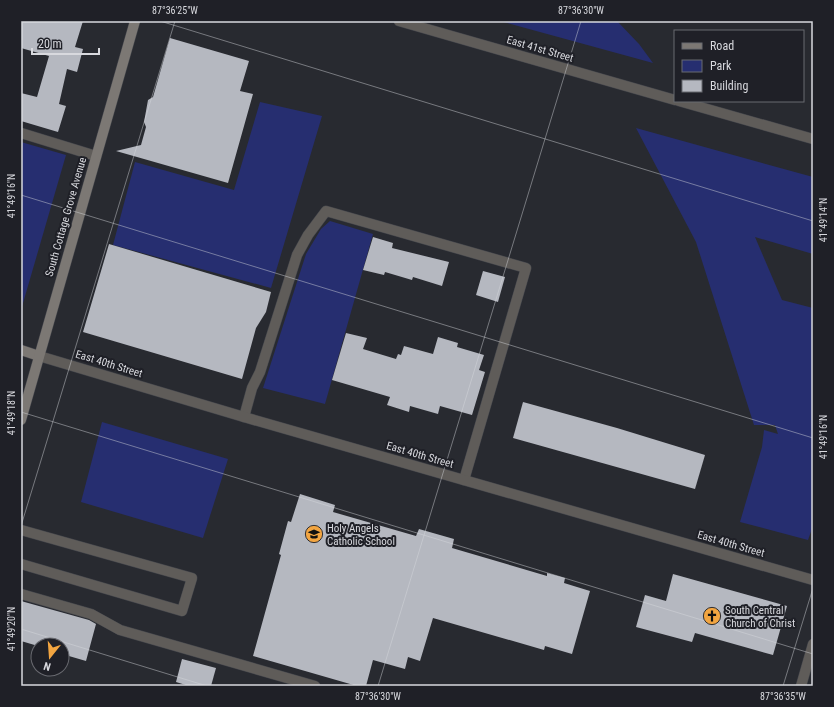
<svg xmlns="http://www.w3.org/2000/svg" width="834" height="707" font-family="'Roboto Condensed',sans-serif">
<style>
.green{fill:#262e70}
.building{fill:#b5b8c0}
.lines{fill:none;stroke-linecap:round;stroke-linejoin:round}
.lane-casing{stroke:#44464c;stroke-width:11}
.street-casing{stroke:#44464c;stroke-width:11}
.secondary-casing{stroke:#44464c;stroke-width:11}
.lane{stroke:#5f5c59;stroke-width:10}
.street{stroke:#5f5c59;stroke-width:10}
.secondary{stroke:#7c7874;stroke-width:10}
.ticks{fill:none;stroke:#d8d9de;stroke-width:1;stroke-opacity:0.45}
.labels{text-anchor:middle;dominant-baseline:central;stroke-width:4;stroke-linejoin:round;paint-order:stroke}
.street-label{font-size:11px;fill:#d8d9de;stroke:#1f2027}
.poi-label{font-size:11px;fill:#d8d9de;stroke:#1f2027;text-anchor:start}
.neatline{fill:none;stroke:#d8d9de;stroke-width:1.5}
.ticks-label{font-size:10px;text-anchor:middle;fill:#d8d9de}
</style>
<rect width="100%" height="100%" fill="#282a30"/>
<g class="green">
<path d="M500,21H617L639,44L653,63Z"/>
<path d="M260,102L322,116L271,288L113,245L135,162L234,190Z"/>
<path d="M636,128L813,177V254L755,237L782,300L813,308V526L808,540L740,522L762,447L764,430L778,434L775,425H754L696,242Z"/>
<path d="M21,142L66,155L21,310Z"/>
<path d="M330,221L373,234L325,404L263,388L306,254L321,229Z"/>
<path d="M102,422L228,459L203,538L81,502Z"/>
</g>
<g class="building">
<path d="M21,21H83L75,47L83,49L77,72L67,69L59,104L66,106L58,132L21,121V93L37,97L49,56L21,48Z"/>
<path d="M170,38L249,61L240,91L253,94L228,183L116,151L141,145L146,127L144,122L148,100L153,97Z"/>
<path d="M373,237L393,243L392,248L449,262L442,286L413,277L412,280L385,272L384,275L363,270Z"/>
<path d="M109,244L271,292L266,312L256,328L242,379L83,332Z"/>
<path d="M483,271L505,277L498,302L476,295Z"/>
<path d="M346,333L367,338L363,349L396,359L398,354L401,355L404,346L433,354L438,337L458,343L457,347L484,355L479,370L485,372L472,415L440,406L438,414L410,406L409,412L387,405L390,397L332,380Z"/>
<path d="M523,402L617,428L705,455L695,489L513,438Z"/>
<path d="M300,494L335,505L333,512L416,536L419,529L454,539L452,548L547,576V573L565,578L564,583L590,591L572,654L545,646L544,650L433,618L420,661L408,657L405,669L373,660L366,686H357L253,656L281,555L279,554L288,521L291,522Z"/>
<path d="M673,574L787,606L773,655L695,633L692,642L636,627L645,595L666,601Z"/>
<path d="M21,601L89,620L96,624L86,661L62,654V645H38V646L21,641Z"/>
<path d="M182,659L216,668L211,686H189L176,682Z"/>
</g>
<g class="lines">
<defs>
<g id="lane">
<path d="M21,133L96,156"/>
<path d="M244,417L252,388L260,372L297,255L308,235L326,211L526,268L464,480"/>
<path d="M21,530L192,578L182,611L21,564"/>
<path d="M21,594L91,614L120,630L315,686"/>
</g>
<g id="street">
<path d="M399,21L675,100"/>
<path d="M679,101L813,139"/>
<path d="M39,356L244,417L813,580"/>
<path d="M801,686L813,644"/>
</g>
<g id="secondary">
<path d="M21,350L39,356"/>
<path d="M21,420L135,21"/>
</g>
</defs>
<use href="#lane" class="lane-casing"/>
<use href="#street" class="street-casing"/>
<use href="#secondary" class="secondary-casing"/>
<use href="#lane" class="lane"/>
<use href="#street" class="street"/>
<use href="#secondary" class="secondary"/>
</g>
<path class="ticks" d="M160,21L813,221M21,195L813,438M21,412L813,654M21,526L175,21M21,629L207,686M378,686L581,21M783,686L813,588"/>
<defs>
<symbol id="school-disc" viewBox="-11 -11 22 22"><circle r="9.5" fill="#f2a541" stroke="#1f2027"/><path d="M0-5L7-2L0 1L-7-2ZM-4 1L0 2.5L4 1V4Q0 6-4 4Z" fill="#111"/></symbol>
<symbol id="church-disc" viewBox="-11 -11 22 22"><circle r="9.5" fill="#f2a541" stroke="#1f2027"/><path d="M-1.2-6h2.4v3.5h3.3v2.4h-3.3V6h-2.4V-.1h-3.3v-2.4h3.3Z" fill="#111"/></symbol>
</defs>
<g fill-rule="evenodd">
<use href="#school-disc" x="304" y="524" width="20" height="20"/>
<use href="#church-disc" x="702" y="606" width="20" height="20"/>
</g>
<g class="labels">
<g class="street-label">
<text transform="translate(540 49) rotate(16)">East 41st Street</text>
<text transform="translate(66 217) rotate(-74)">South Cottage Grove Avenue</text>
<text transform="translate(109 364) rotate(17)">East 40th Street</text>
<text transform="translate(420 455) rotate(16)">East 40th Street</text>
<text transform="translate(731 544) rotate(16)">East 40th Street</text>
</g>
<g class="poi-label">
<text x="327" y="528">Holy Angels<tspan x="327" dy="13">Catholic School</tspan></text>
<text x="725" y="610">South Central<tspan x="725" dy="13">Church of Christ</tspan></text>
</g>
</g>
<rect width="834" height="707" fill="none" stroke="#1f2027" stroke-width="44"/>
<rect x="674" y="30" width="130" height="72" fill="#1f2027" stroke="#696a70"/>
<rect x="682" y="43" width="20" height="6" fill="#7c7874" stroke="#696a70"/>
<text x="710" y="50" font-size="12" fill="#d8d9de">Road</text>
<rect x="682" y="60" width="20" height="12" fill="#262e70" stroke="#696a70"/>
<text x="710" y="70" font-size="12" fill="#d8d9de">Park</text>
<rect x="682" y="80" width="20" height="12" fill="#b5b8c0" stroke="#696a70"/>
<text x="710" y="90" font-size="12" fill="#d8d9de">Building</text>
<g transform="translate(50 657) rotate(197)"><circle r="19" fill="#1f2027" stroke="#696a70"/>
<path d="M0-3L7 15L0 10L-7 15Z" fill="#f2a541"/>
<text y="-6" font-size="11" font-weight="bold" text-anchor="middle" fill="#d8d9de">N</text>
</g>
<path d="M32 48v6h67v-6" fill="none" stroke="#d8d9de" stroke-width="2"/>
<text x="38" y="48" font-size="12" fill="#d8d9de" stroke="#1f2027" stroke-width="3" paint-order="stroke">20 m</text>
<rect x="22" y="22" width="790" height="663" class="neatline"/>
<g class="ticks-label">
<text x="175" y="14">87°36'25"W</text>
<text x="581" y="14">87°36'30"W</text>
<text transform="translate(11 196) rotate(-90)" y="4">41°49'16"N</text>
<text transform="translate(823 220) rotate(-90)" y="4">41°49'14"N</text>
<text transform="translate(11 413) rotate(-90)" y="4">41°49'18"N</text>
<text transform="translate(823 437) rotate(-90)" y="4">41°49'16"N</text>
<text transform="translate(11 629) rotate(-90)" y="4">41°49'20"N</text>
<text x="378" y="700">87°36'30"W</text>
<text x="783" y="700">87°36'35"W</text>
</g>
</svg>
